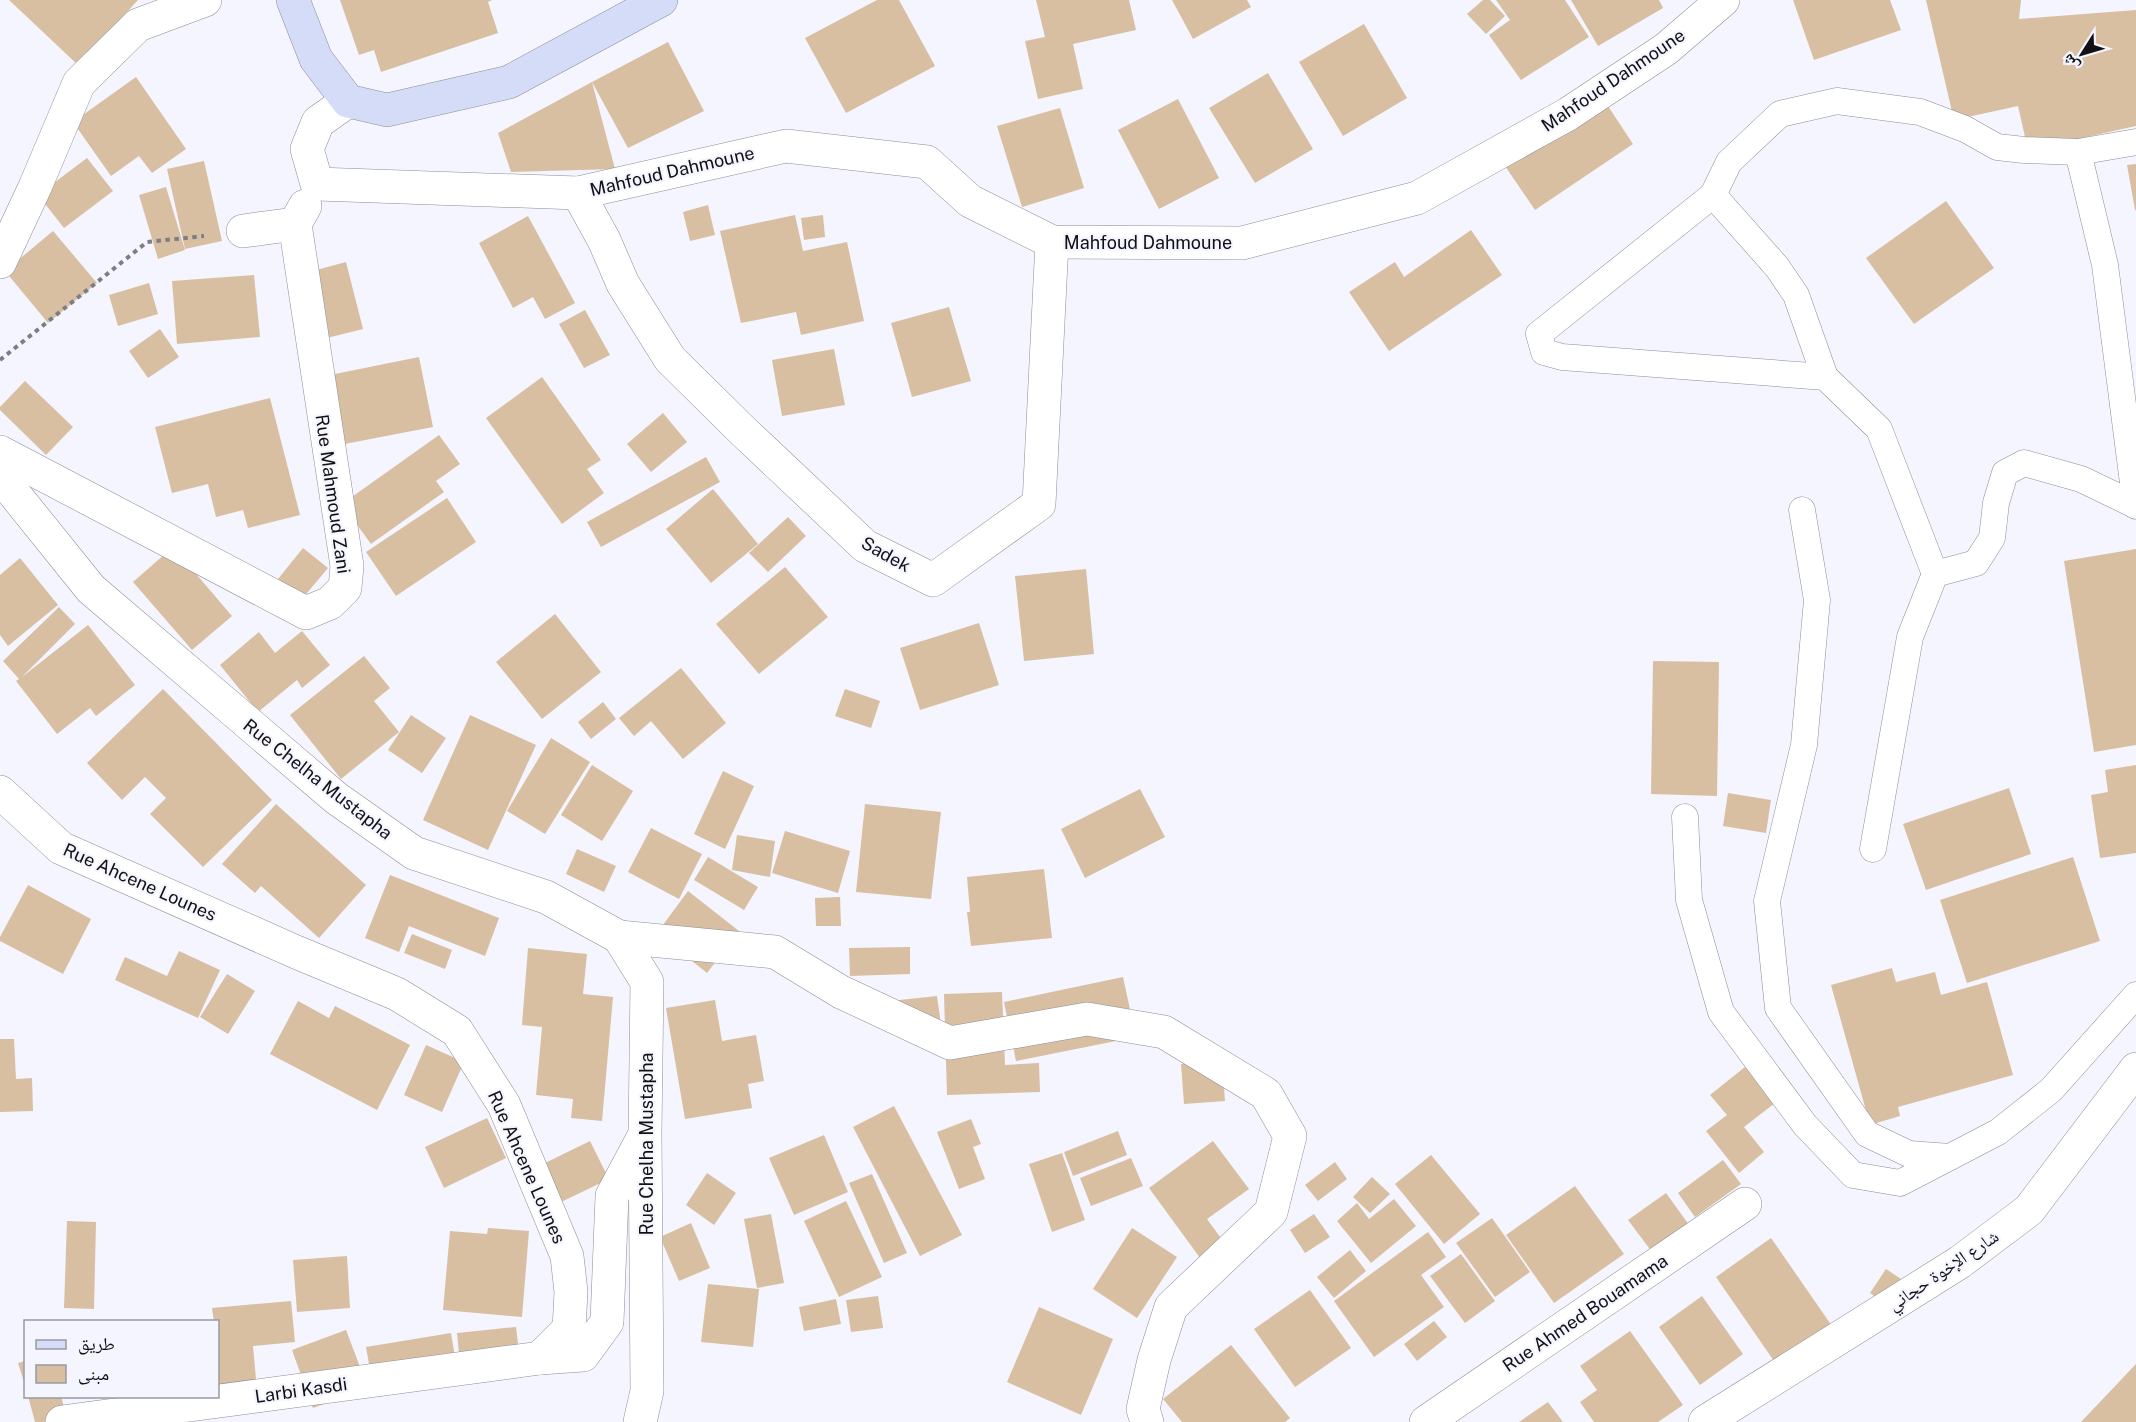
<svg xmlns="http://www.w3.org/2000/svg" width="2136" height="1422" font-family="'Public Sans','Noto Naskh Arabic',sans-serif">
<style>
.building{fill:#d9bfa1}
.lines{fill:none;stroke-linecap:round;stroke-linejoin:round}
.service-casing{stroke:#8d8d96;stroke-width:27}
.minor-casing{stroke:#8d8d96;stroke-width:34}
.secondary-casing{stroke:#8d8d96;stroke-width:34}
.path{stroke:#7d7e84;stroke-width:4;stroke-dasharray:4.5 4.5;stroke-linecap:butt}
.service{stroke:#fff;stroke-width:26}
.minor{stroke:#fff;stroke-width:33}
.secondary{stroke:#d5dcf8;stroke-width:33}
.labels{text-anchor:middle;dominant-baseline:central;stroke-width:4.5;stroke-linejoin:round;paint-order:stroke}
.street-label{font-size:18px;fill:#111114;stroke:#f4f5ff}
</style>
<rect width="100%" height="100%" fill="#f4f5ff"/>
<g class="building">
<path d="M9,0H138L78,65Z"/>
<path d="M340,0H492L488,2L498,33L381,72L374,50L359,55Z"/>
<path d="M877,0H899L935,66L846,113L805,38Z"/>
<path d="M1036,0H1129L1136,30L1073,44L1083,89L1038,99L1025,41L1045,37Z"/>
<path d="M1172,0H1247L1251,7L1193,39Z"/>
<path d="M1483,0H1490L1505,16L1486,34L1467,14Z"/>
<path d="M1496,0H1565L1589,37L1521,80L1489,35L1510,20Z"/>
<path d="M1571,0H1659L1663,8L1598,46Z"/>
<path d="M1793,0H1890L1901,30L1814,60Z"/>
<path d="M1926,0H2021L2019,19L2136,10V126L2028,150L2018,106L1954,120Z"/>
<path d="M1364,24L1407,98L1343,136L1299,62Z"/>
<path d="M668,42L704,111L628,148L592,82L615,169L511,172L498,133L592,82Z"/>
<path d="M1268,73L1313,149L1255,183L1209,108Z"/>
<path d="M136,77L186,149L152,173L139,156L111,176L73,122Z"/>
<path d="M1178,99L1219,178L1159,209L1118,130Z"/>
<path d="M1604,100L1633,144L1535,210L1505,166Z"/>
<path d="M1060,108L1084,188L1022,207L997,126Z"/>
<path d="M87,158L113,191L64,228L38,195Z"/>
<path d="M204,161L222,241L185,249L167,169Z"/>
<path d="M2136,164V210H2135L2127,165Z"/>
<path d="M166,187L185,250L158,259L139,195Z"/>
<path d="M1946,201L1994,268L1914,324L1866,258Z"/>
<path d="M708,205L715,235L690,241L683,212Z"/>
<path d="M795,215L803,251L847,242L864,321L801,335L796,312L741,323L720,231Z"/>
<path d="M823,215L825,237L804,240L801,218Z"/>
<path d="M528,216L575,303L545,319L533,297L513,308L479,243Z"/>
<path d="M1471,230L1502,275L1389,351L1349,292L1395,262L1404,277Z"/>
<path d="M53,231L97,283L48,323L5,271Z"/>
<path d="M346,262L363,329L319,340L301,274Z"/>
<path d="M254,275L260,337L177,344L172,281Z"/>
<path d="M149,283L158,314L118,326L109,295Z"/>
<path d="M949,307L971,381L912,397L891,323Z"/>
<path d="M585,310L610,355L584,368L559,324Z"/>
<path d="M160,329L179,357L148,378L129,351Z"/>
<path d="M834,349L845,405L782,416L772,360Z"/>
<path d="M419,357L433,427L334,446L320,377Z"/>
<path d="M542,377L601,460L587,469L604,493L562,524L486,418Z"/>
<path d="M25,381L73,427L46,455L0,410V407Z"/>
<path d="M270,398L300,515L248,528L243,510L216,517L208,484L172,493L155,427Z"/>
<path d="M663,413L687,442L651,472L627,444Z"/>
<path d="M439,435L460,464L436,481L444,492L371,544L342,504Z"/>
<path d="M706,457L720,482L601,547L587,522Z"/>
<path d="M713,489L758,544L711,583L666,529Z"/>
<path d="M447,498L476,542L396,596L366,552Z"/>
<path d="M788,517L806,536L768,572L749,553Z"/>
<path d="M173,547L232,616L192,650L133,582Z"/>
<path d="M303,548L328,568L302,599L278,579Z"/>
<path d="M2136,549V745L2094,752L2064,561Z"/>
<path d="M20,558L58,605L8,646L0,635V575Z"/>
<path d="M785,567L828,617L759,674L716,624Z"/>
<path d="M1086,569L1094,654L1024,661L1015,576Z"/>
<path d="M59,607L75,624L22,677L88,625L135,685L96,716L90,708L57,734L16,681L19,679L3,661Z"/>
<path d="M555,614L601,672L542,719L496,662Z"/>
<path d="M979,623L999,685L920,710L900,648Z"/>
<path d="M302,631L330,665L302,688L297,680L258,712L220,665L259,632L275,653Z"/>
<path d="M364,656L390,688L374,701L399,732L341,779L290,715Z"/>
<path d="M1653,661L1719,662L1717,796L1651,794Z"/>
<path d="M681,668L726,723L683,759L651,721L634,736L619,718Z"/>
<path d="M163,689L272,800L203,867L150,814L166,798L145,777L122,800L87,763Z"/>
<path d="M845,689L880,701L871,728L835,716Z"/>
<path d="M603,702L616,719L591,739L578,722Z"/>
<path d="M411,715L446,738L422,773L388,750Z"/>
<path d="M470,715L536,745L488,850L423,820Z"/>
<path d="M551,738L590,762L545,834L507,811Z"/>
<path d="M592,765L633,791L602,841L561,815Z"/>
<path d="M2136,765V853L2100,858L2091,795L2108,792L2105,770Z"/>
<path d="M723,771L754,786L725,849L694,834Z"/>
<path d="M2009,788L2031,854L1926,890L1903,824Z"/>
<path d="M1140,789L1165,837L1085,878L1061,829Z"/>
<path d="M1728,793L1771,800L1766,833L1723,826Z"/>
<path d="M276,804L366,885L319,938L261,886L255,893L222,864Z"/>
<path d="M865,804L941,812L931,899L856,892Z"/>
<path d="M651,828L702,854L679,899L628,872Z"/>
<path d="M785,831L850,851L838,893L772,873Z"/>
<path d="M737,835L775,841L770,877L732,870Z"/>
<path d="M577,849L616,866L604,892L566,874Z"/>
<path d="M708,857L758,887L744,910L694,880Z"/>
<path d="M2073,857L2100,941L1967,983L1940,900Z"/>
<path d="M1044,869L1052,938L971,946L967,912H970L967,877Z"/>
<path d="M390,875L499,918L485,956L409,926L399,952L365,938Z"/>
<path d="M28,885L91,919L63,974L0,941V937Z"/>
<path d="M688,891L739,931L707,973L657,933Z"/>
<path d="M840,897L841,926H816L815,898Z"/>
<path d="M412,934L452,950L445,969L404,953Z"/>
<path d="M910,947V974L850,976L849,948Z"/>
<path d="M528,948L587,954L583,994L613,997L602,1121L571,1118L573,1099L536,1095L542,1027L522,1025Z"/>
<path d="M179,951L220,970L198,1018L115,980L125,957L167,976Z"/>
<path d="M1892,968L1896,982L1935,972L1941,995L1987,982L2013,1075L1898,1107L1900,1116L1870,1125L1831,985Z"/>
<path d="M227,974L255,991L228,1034L200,1017Z"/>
<path d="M1123,977L1136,1037L1016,1061L1004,1002Z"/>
<path d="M1002,992L1005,1065L1039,1063L1040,1092L947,1095L944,994Z"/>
<path d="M937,996L941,1025L884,1031L881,1002Z"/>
<path d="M715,1000L722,1041L756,1035L764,1081L748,1084L752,1108L685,1119L666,1008Z"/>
<path d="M298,1001L329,1018L335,1006L410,1045L377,1110L270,1054Z"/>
<path d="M0,1039H14L16,1079L32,1078L33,1111L0,1112Z"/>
<path d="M426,1045L464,1062L442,1112L404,1095Z"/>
<path d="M1222,1061L1225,1101L1184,1104L1181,1064Z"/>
<path d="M1745,1067L1775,1103L1744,1127L1764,1152L1739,1173L1706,1131L1727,1115L1710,1095Z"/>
<path d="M894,1106L962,1235L920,1256L853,1127Z"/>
<path d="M487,1118L506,1158L444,1188L425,1147Z"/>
<path d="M971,1119L981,1144L973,1147L985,1179L959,1189L937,1132Z"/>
<path d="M1118,1131L1127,1155L1073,1176L1064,1152Z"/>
<path d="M824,1135L848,1192L794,1215L769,1158Z"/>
<path d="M590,1141L609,1179L559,1203L541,1165Z"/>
<path d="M1213,1141L1249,1189L1207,1219L1226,1245L1203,1262L1149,1188Z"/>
<path d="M1062,1153L1085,1220L1052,1232L1029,1164Z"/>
<path d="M1431,1155L1480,1214L1444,1244L1395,1184Z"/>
<path d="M1131,1158L1143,1186L1091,1206L1080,1178Z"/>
<path d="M1723,1160L1741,1184L1695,1217L1678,1193Z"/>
<path d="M1335,1162L1347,1179L1318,1201L1305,1185Z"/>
<path d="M707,1173L736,1193L714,1225L686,1205Z"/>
<path d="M872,1174L907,1253L884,1263L849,1183Z"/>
<path d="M1372,1177L1390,1194L1370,1213L1353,1197Z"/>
<path d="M1575,1186L1624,1254L1554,1303L1506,1235Z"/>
<path d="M1666,1193L1692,1229L1655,1256L1628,1220Z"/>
<path d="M1394,1199L1416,1226L1371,1263L1337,1221L1357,1203L1369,1219Z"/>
<path d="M846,1201L882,1277L839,1297L804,1221Z"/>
<path d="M771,1214L784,1283L757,1288L744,1219Z"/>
<path d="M1314,1214L1330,1237L1305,1253L1290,1230Z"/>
<path d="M1492,1218L1530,1272L1495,1297L1456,1243Z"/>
<path d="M67,1221L96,1222L94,1309L64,1308Z"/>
<path d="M691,1223L710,1268L679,1281L660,1237Z"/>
<path d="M488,1228L529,1231L522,1317L443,1310L450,1231L487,1234Z"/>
<path d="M1132,1228L1177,1257L1137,1318L1093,1289Z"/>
<path d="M1428,1232L1446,1257L1421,1275L1444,1307L1374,1357L1334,1301Z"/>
<path d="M1771,1238L1832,1326L1776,1364L1716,1277Z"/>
<path d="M1350,1250L1366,1271L1334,1298L1317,1277Z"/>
<path d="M1461,1254L1495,1301L1465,1323L1430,1276Z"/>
<path d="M347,1256L350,1308L297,1312L293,1260Z"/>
<path d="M1886,1269L1901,1279L1884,1303L1870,1293Z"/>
<path d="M708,1284L759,1289L753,1347L701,1342Z"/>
<path d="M1310,1290L1351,1348L1295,1387L1254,1329Z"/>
<path d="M878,1296L883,1328L851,1332L846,1300Z"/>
<path d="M1702,1296L1743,1354L1700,1385L1659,1327Z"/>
<path d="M836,1299L841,1324L804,1331L799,1307Z"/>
<path d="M291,1301L295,1342L253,1346L256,1379L221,1406L218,1364V1322H214L212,1308Z"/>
<path d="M1039,1307L1113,1339L1081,1415L1007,1382Z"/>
<path d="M1434,1321L1447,1337L1417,1361L1404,1344Z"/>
<path d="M516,1327L522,1376L462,1383L457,1333Z"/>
<path d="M346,1330L368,1388L313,1408L292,1350Z"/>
<path d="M1630,1331L1683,1405L1658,1422H1594L1580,1402L1597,1390L1580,1366Z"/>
<path d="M451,1333L459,1382L375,1397L366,1347Z"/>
<path d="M1231,1345L1290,1418L1285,1422H1182L1163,1399Z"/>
<path d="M26,1361V1385H25L18,1363Z"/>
<path d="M2136,1364V1422H2081Z"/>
<path d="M28,1396H61L68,1422H35Z"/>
<path d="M1548,1402L1563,1422H1519Z"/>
</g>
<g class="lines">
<defs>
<g id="service">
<path d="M2136,142L2078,152L2105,265L2136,506"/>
<path d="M1713,195L1777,267L1796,295L1825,377"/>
<path d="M1802,510L1817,600L1804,745L1767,901L1778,1008L1867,1134L1909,1154L1950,1157L1998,1132L2051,1090L2136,995"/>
<path d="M1935,574L1879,429L1825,377L1562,357L1544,352L1539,334L1713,195L1729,162L1780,114L1837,101L1920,112L1965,129L1997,147L2024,150L2078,152"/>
<path d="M1685,817L1689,900L1721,1012L1805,1125L1853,1175L1900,1183L1950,1157"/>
<path d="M1873,849L1910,637L1935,574L1976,563L1992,538L1996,503L2005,473L2024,463L2081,479L2135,505"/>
</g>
<g id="minor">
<path d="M348,101L318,122L307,149L317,184L578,193L786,146L927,162L970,201L1052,242L1242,243L1417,198L1568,114L1666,49L1723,0"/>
<path d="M578,193L604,240L623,284L670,359L744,432L865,546L933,580L1039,504L1052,242"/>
<path d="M243,231L295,224L305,206"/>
<path d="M0,262L35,187L79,83L138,25L205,0"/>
<path d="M0,452L306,613L330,603L345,588L347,566L295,224"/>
<path d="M0,476L91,589L336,798L414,853L546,897L619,937L647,982L645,1133L647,1391L640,1422"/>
<path d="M0,792L61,848L296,952L397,994L457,1031L504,1105L567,1256L571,1292L569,1329L540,1358"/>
<path d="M619,937L775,952L841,992L950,1043L1087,1019L1164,1032L1266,1094L1290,1136L1271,1212L1171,1307L1154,1360L1143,1409L1147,1422"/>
<path d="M62,1422L540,1358L583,1355L607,1322L612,1196L644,1136"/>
<path d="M1426,1422L1745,1204"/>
<path d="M1705,1422L1960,1262L2029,1210L2136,1069"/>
</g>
<path id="secondary" d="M293,0L316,59L348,101L387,110L509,82L661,0"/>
</defs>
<use href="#service" class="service-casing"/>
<use href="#minor" class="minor-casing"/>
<use href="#secondary" class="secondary-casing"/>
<path class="path" d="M0,360L147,242L204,236"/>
<use href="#service" class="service"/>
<use href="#minor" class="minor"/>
<use href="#secondary" class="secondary"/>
</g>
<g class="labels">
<g class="street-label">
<text transform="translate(1613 80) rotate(-34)">Mahfoud Dahmoune</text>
<text transform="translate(672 171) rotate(-13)">Mahfoud Dahmoune</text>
<text x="1148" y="242">Mahfoud Dahmoune</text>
<text transform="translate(333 494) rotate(82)">Rue Mahmoud Zani</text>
<text transform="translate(886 554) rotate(29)">Sadek</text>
<text transform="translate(318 779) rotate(38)">Rue Chelha Mustapha</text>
<text transform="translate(140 882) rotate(24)">Rue Ahcene Lounes</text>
<text transform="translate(646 1144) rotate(-90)">Rue Chelha Mustapha</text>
<text transform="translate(527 1167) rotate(66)">Rue Ahcene Lounes</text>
<text transform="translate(1943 1270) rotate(-34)">شارع الإخوة حجاني</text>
<text transform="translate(1585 1313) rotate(-34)">Rue Ahmed Bouamama</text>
<text transform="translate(301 1390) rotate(-8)">Larbi Kasdi</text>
</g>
</g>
<rect x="24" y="1320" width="195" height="78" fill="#f4f5ff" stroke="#999aa1" stroke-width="1.5"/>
<rect x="36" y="1340" width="30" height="9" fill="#d5dcf8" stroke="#999aa1" stroke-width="1.5"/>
<text x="78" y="1350" font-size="18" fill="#111114">طريق</text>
<rect x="36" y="1365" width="30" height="18" fill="#d9bfa1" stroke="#999aa1" stroke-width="1.5"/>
<text x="78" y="1380" font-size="18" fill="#111114">مبنى</text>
<g transform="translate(2082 54) rotate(233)" stroke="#f4f5ff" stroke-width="4.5" paint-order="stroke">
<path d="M0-4.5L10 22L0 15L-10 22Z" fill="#111114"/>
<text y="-9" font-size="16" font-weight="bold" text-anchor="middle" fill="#111114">ش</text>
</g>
</svg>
